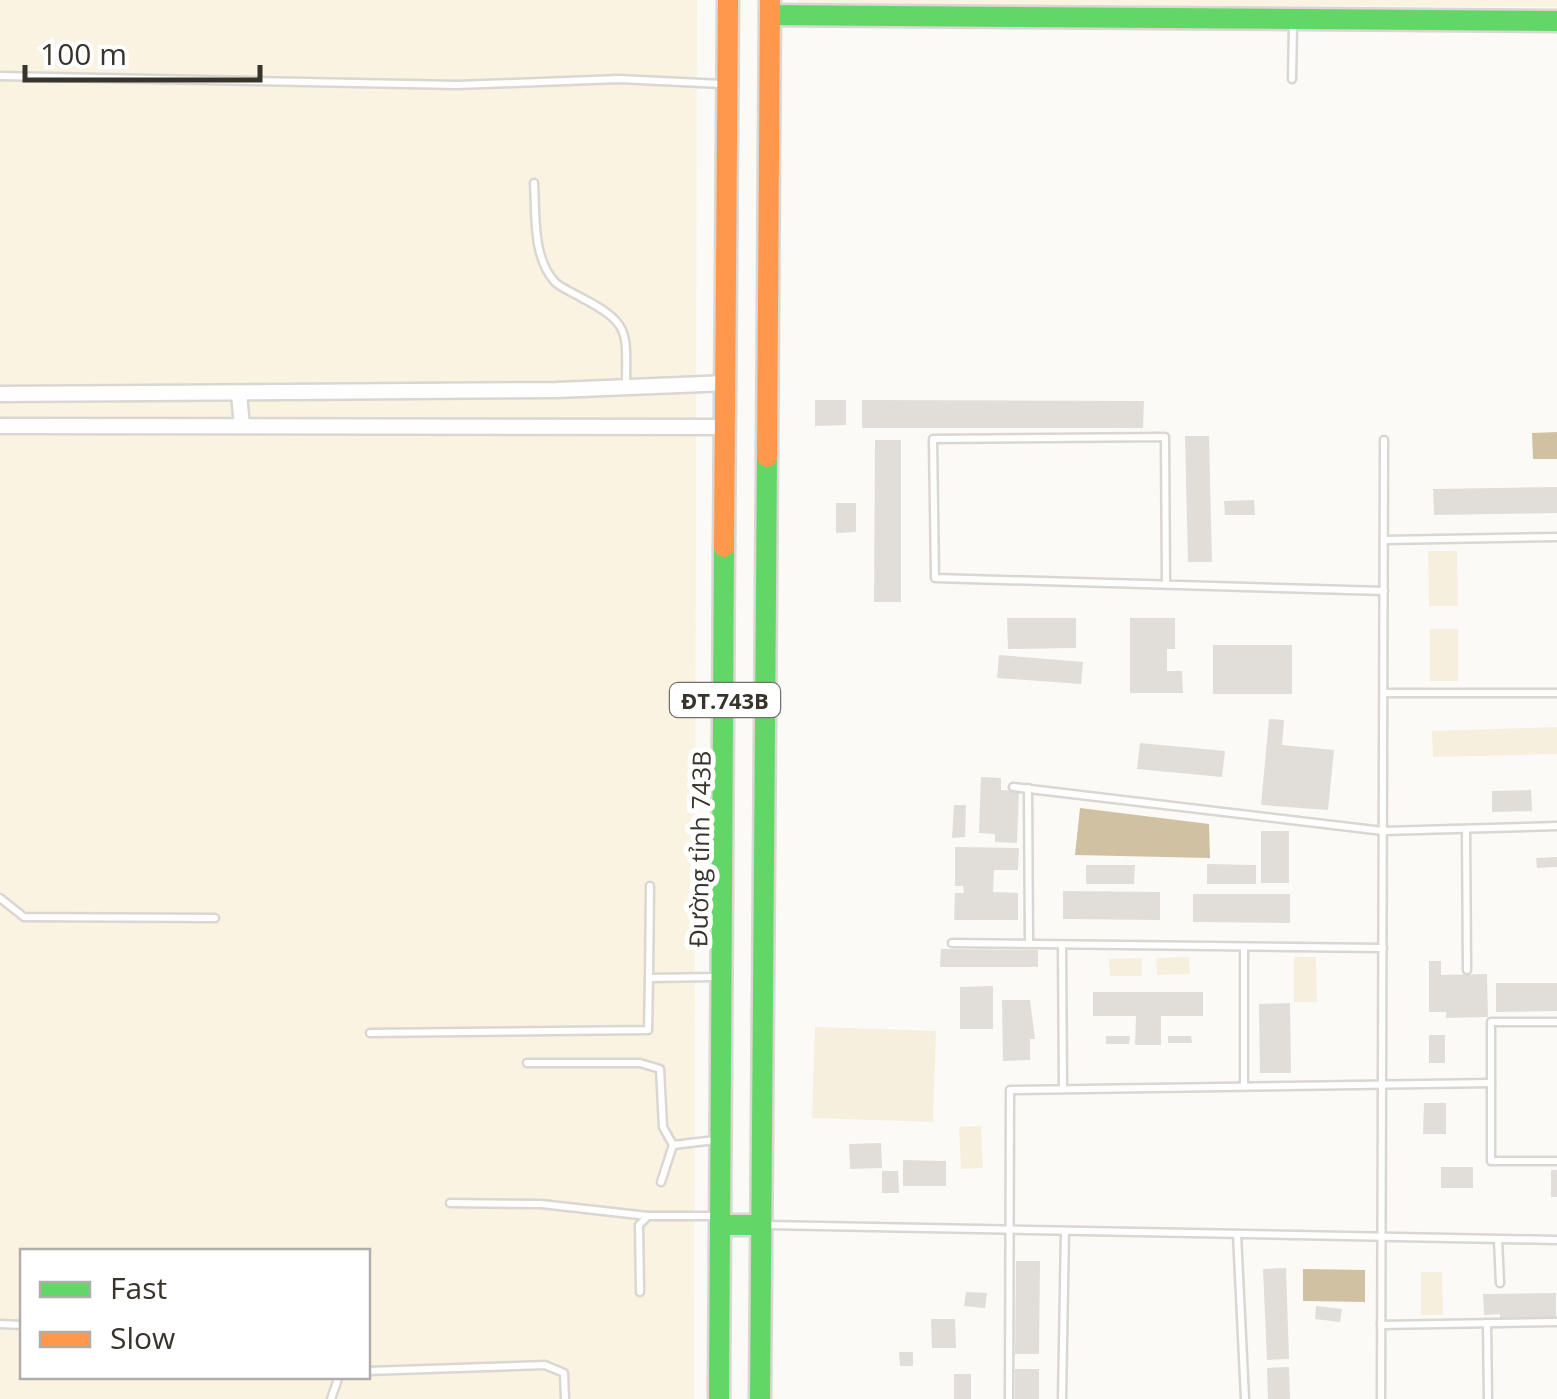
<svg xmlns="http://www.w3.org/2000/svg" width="1557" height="1399" font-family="'Open Sans',sans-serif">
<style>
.built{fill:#fbf3e2;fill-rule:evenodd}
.green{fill:#f7efde}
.water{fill:#d0c1a2}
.building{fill:#e1ded9}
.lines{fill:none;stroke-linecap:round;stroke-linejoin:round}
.lane-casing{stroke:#dad7d2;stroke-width:11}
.street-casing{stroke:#dad7d2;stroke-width:19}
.fast-casing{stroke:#dad7d2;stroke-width:25}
.slow-casing{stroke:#dad7d2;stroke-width:25}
.lane{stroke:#fffefe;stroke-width:6}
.street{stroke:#fffefe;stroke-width:14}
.fast{stroke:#63d668;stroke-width:20}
.slow{stroke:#ff974d;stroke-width:20}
.labels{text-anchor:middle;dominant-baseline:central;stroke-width:10;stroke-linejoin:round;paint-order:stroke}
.shield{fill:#fff;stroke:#74716b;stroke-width:2.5}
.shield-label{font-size:22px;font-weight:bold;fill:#38342c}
.street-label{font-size:25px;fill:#38342c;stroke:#fff}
</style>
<rect width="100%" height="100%" fill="#fcfaf6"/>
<g class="built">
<path d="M0,0H697L694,1399H0ZM22,1252H368V1376H22Z"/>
<path d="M798,0H1557V7L798,4Z"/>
</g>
<g class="green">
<path d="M1428,551H1457L1458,606H1429Z"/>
<rect x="1430" y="629" width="28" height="52"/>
<path d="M1557,727V754L1433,757L1432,731Z"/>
<path d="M1189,957L1190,974L1157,975L1156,958Z"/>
<path d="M1294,957H1316L1317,1002H1294Z"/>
<path d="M1142,958V976H1110L1109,959Z"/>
<path d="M815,1027L936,1031L933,1122L812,1118Z"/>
<path d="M981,1126L983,1168L961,1169L959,1127Z"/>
<path d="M1421,1272H1442L1443,1315H1421Z"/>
</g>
<g class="water">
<path d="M1557,432V459H1533L1532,433Z"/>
<path d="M1080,808L1209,824L1210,858L1075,855Z"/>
<path d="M1303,1269L1365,1270V1302L1303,1301Z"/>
</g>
<g class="building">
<path d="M815,400H846V425L815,426Z"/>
<path d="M862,400L1144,401L1143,428H862Z"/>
<path d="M1185,436H1209L1212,562H1188Z"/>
<path d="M875,440H901V602H874Z"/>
<path d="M1557,487V513L1434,515L1433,489Z"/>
<path d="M1254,500L1255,515H1225L1224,501Z"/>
<path d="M836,503H856V532L836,533Z"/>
<path d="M1007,618H1076V648L1008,649Z"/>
<path d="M1130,618H1175V649H1167V671H1182L1183,693H1130Z"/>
<rect x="1213" y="645" width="79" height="49"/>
<path d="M999,655L1083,662L1081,684L997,678Z"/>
<path d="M1269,719L1284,720L1282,745L1334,750L1328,810L1261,805Z"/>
<path d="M1140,743L1225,751L1222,777L1137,769Z"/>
<path d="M981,777L1001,778V790L1019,791L1017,843L995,842V834L979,833Z"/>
<path d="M1531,790L1532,811L1492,812V791Z"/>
<path d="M954,805H966L965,837L952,838Z"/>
<rect x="1261" y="831" width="28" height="52"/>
<path d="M955,847L1019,848L1018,870H994L993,892L1018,893V920H954L955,893H964L963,886H955Z"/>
<path d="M1557,857V867L1537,868L1536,858Z"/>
<path d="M1207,864L1256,865V884H1207Z"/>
<path d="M1086,865H1135L1134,884H1086Z"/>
<path d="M1063,891L1160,892V920L1063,919Z"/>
<path d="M1193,894H1290V923L1193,922Z"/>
<path d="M941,949L1038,950V967H940Z"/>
<path d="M1429,961H1441V975L1487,974L1488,1017L1446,1018V1012H1429Z"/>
<path d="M1496,983H1557V1011L1496,1012Z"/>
<path d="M993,986V1029H960V987Z"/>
<path d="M1093,992H1203V1016H1161V1045H1135L1136,1016H1093Z"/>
<path d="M1002,1000H1030L1035,1039H1030V1060L1003,1061Z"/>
<path d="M1290,1003L1291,1073H1260L1259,1004Z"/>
<rect x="1429" y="1035" width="16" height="28"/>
<path d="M1106,1036H1130L1129,1044H1106Z"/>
<path d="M1168,1036H1191L1192,1043H1168Z"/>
<path d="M1424,1103H1446V1134H1423Z"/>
<path d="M881,1143L882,1168L850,1169L849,1144Z"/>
<path d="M903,1160L946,1161V1186H903Z"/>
<rect x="1441" y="1167" width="32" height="21"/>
<rect x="1551" y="1170" width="6" height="27"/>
<path d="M882,1171H898L899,1193H882Z"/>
<path d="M1016,1261H1040L1039,1354H1015Z"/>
<path d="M1286,1268L1289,1359L1267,1360L1263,1269Z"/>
<path d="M966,1292L987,1293L985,1308L964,1306Z"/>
<path d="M1556,1293V1317L1500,1318V1314L1484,1315L1483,1294Z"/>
<path d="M1316,1306L1342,1309L1340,1322L1315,1319Z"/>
<path d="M931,1319H955L956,1348H932Z"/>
<path d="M899,1352H913V1366H900Z"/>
<path d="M1289,1367L1290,1399H1268L1267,1368Z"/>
<rect x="1015" y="1369" width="24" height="30"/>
<rect x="954" y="1374" width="17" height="25"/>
</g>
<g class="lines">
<defs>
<g id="lane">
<path d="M0,76L458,85L619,79L722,84"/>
<path d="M1292,79L1293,25"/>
<path d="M534,183C536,214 532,257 555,282C561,288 574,293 582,298C632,324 626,333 626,386"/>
<path d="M1384,540L1557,537"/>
<path d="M1166,585L1165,437L933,439L935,578L1384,591"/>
<path d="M1384,693H1557"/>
<path d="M1013,787L1383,831L1557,826"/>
<path d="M1028,788L1029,944"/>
<path d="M1466,829L1467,970"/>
<path d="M0,898L24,917L215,918"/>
<path d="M952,943L1383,948"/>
<path d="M1062,945L1063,1088"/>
<path d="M1244,947V1086"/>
<path d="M649,978L650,886"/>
<path d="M1557,1022H1491V1161H1557"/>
<path d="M370,1033L648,1030L649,978L716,977"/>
<path d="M527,1063H640L660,1069L663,1127L673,1145L715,1140"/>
<path d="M661,1182L673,1145"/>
<path d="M450,1203L541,1204L648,1216"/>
<path d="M767,1225L1557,1240"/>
<path d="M1237,1234L1245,1399"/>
<path d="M1498,1240L1500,1283"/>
<path d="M640,1292L639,1225L648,1216H714"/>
<path d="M1487,1323L1488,1399"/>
<path d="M0,1324L22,1325"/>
<path d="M1381,1325L1557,1322"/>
<path d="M368,1371L545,1365L564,1373L565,1399"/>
<path d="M331,1399L339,1376"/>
<path d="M1009,1399L1010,1090L1491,1083"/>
<path d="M1062,1399L1065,1231"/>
<path d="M1381,1399L1384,440"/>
</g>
<g id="street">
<path d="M0,394L557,390L728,383"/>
<path d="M239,394L242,426"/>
<path d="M0,426L728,427"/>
</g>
<g id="fast">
<path d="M770,15L1557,21"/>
<path d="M721,1225H761"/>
<path d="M719,1399L724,547"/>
<path d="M760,1399L767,457"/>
</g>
<g id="slow">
<path d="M767,457L770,0"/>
<path d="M724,547L728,0"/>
</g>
</defs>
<use href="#lane" class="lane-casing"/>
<use href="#street" class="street-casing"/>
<use href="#fast" class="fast-casing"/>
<use href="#slow" class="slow-casing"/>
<use href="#lane" class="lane"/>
<use href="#street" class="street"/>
<use href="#fast" class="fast"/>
<use href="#slow" class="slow"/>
</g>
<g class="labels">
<rect class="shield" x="670" y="683" width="110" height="34" rx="8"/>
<g class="shield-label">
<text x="725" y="700">ĐT.743B</text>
</g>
<g class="street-label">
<text transform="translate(699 849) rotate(-89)">Đường tỉnh 743B</text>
</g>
</g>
<rect x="20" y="1249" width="350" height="130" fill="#ffffff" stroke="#afaeab" stroke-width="2.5"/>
<rect x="40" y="1282" width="50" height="15" fill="#63d668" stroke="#afaeab" stroke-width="2.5"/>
<text x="110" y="1299" font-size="30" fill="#38342c">Fast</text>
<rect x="40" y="1332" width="50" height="15" fill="#ff974d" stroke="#afaeab" stroke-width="2.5"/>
<text x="110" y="1349" font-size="30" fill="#38342c">Slow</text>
<path d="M25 65v15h235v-15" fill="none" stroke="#38342c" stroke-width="5"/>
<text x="40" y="65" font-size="30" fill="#38342c" stroke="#ffffff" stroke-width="8" paint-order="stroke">100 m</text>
</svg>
